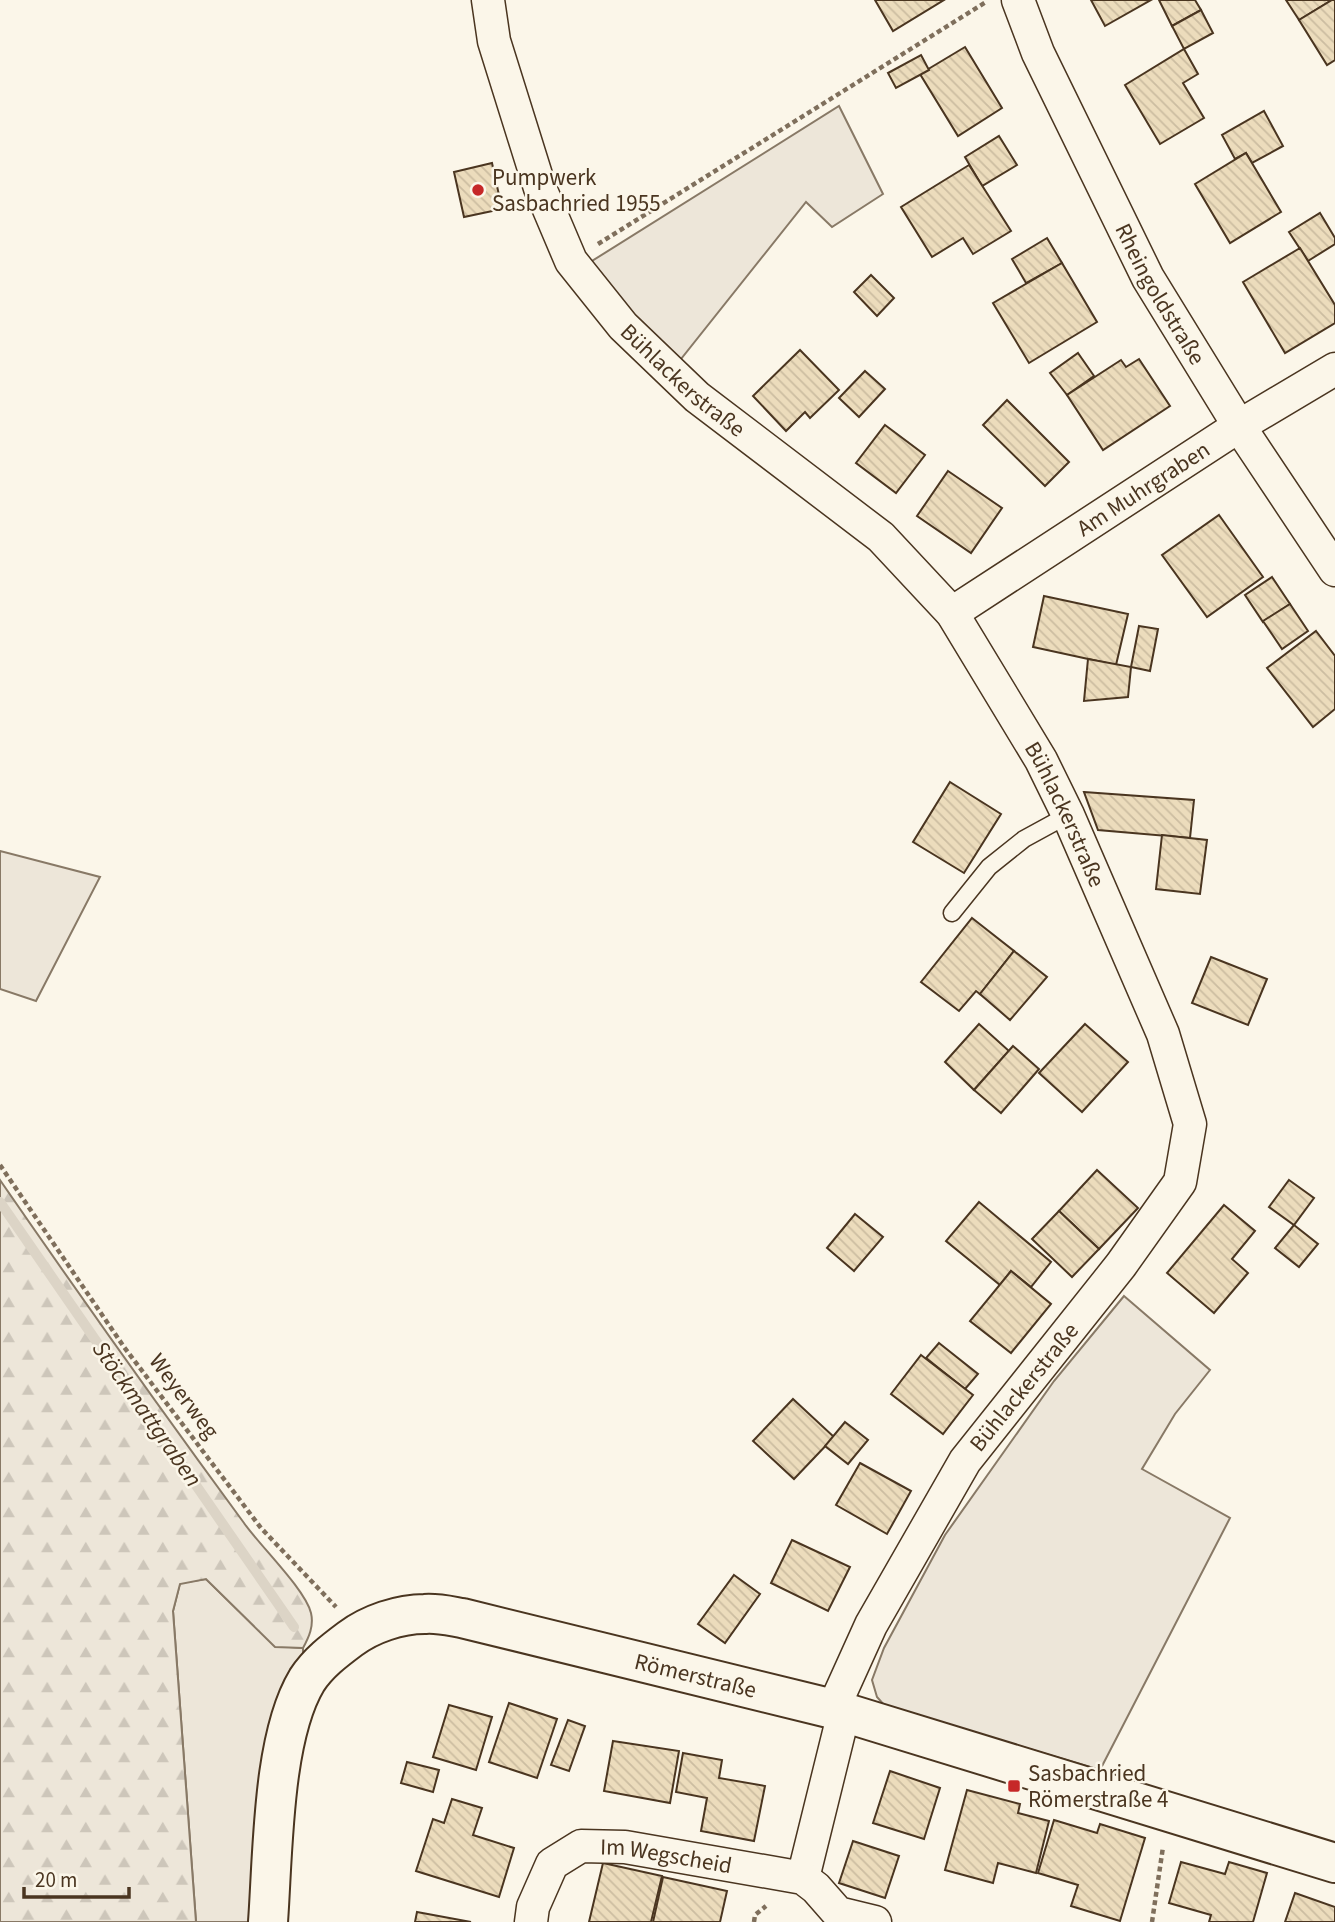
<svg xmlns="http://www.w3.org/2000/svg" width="1335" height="1922" font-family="'Source Sans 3',sans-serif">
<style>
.green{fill:#ede6d9;stroke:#887966;stroke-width:2}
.forest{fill:url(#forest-firs);stroke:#887966;stroke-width:2}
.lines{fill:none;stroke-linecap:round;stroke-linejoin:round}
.stream{stroke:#dcd4c6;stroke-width:10}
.building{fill:url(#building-back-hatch);stroke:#4a3520;stroke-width:2}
.service-casing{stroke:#4a3520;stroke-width:19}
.minor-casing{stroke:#4a3520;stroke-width:35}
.tertiary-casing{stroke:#4a3520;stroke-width:42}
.path{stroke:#7f6f5c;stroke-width:4.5;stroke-dasharray:5 3.5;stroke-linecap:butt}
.service{stroke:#fbf6e9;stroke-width:16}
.minor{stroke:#fbf6e9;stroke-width:32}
.tertiary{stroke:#fbf6e9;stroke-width:38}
.poi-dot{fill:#c62828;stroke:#fbf6e9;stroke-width:2.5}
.labels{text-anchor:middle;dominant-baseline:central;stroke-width:5;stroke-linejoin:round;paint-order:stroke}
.poi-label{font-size:23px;fill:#4a3520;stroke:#fbf6e9;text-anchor:start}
.street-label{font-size:23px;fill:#4a3520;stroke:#fbf6e9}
.water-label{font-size:24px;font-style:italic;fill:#4a3520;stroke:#fbf6e9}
</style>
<defs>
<pattern id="forest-firs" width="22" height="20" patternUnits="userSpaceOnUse" patternTransform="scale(1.75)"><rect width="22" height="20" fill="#ede6d9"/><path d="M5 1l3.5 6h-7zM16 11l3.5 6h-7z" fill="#cdc6ba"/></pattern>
<pattern id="building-back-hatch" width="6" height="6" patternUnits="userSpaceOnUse" patternTransform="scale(1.75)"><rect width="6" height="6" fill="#ecdcbc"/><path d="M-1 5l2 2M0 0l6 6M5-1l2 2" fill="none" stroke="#ccbda1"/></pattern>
</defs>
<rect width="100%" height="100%" fill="#fbf6e9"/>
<g class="green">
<path d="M839,106L883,194L832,227L806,202L677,364L584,266Z"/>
<path d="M0,851L100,877L36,1001L0,989Z"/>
<path d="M1124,1296L1210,1370L1175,1414L1142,1469L1230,1518L1100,1770L885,1706L877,1697L872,1680L884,1648L945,1535L1054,1381Z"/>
<path d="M206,1579L275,1646L303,1648V1655L257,1813L249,1922H196L173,1611L180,1583Z"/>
</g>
<path class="forest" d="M0,1180C80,1296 161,1410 244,1523C260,1546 305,1589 311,1613C314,1626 309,1637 303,1648L275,1647L206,1579L180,1584L173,1611L196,1922H0Z"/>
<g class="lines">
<path class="stream" d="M0,1202L294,1627"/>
</g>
<g class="building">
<path d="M875,0H944L893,31Z"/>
<path d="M1091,0H1151L1105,26Z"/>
<path d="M1159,0H1195L1201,10L1172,26Z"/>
<path d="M1286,0H1332L1299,20Z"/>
<path d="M1332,0H1335V60L1327,65L1299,20Z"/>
<path d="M1201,10L1213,33L1184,49L1172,26Z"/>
<path d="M965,47L1002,108L958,136L920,74Z"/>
<path d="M1184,49L1198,74L1183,83L1204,118L1160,144L1125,85Z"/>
<path d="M921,55L929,70L896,88L888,73Z"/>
<path d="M1264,111L1283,146L1252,163L1246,153L1235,159L1222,135Z"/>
<path d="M999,136L1017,165L982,186L965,157Z"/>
<path d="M1246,153L1281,212L1230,243L1195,184Z"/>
<path d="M492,163L502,209L464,217L454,172Z"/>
<path d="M969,165L1011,231L973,254L963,238L932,257L901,207Z"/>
<path d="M1320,213L1335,238V244L1308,261L1289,232Z"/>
<path d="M1047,238L1062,263L1026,283L1012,259Z"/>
<path d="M1300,248L1335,305V323L1285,353L1243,282Z"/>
<path d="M1062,263L1097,322L1029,363L993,303Z"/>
<path d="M871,275L894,298L877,316L854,292Z"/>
<path d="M800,350L839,390L810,418L805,412L786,431L753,396Z"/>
<path d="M1078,353L1094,376L1067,395L1050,373Z"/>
<path d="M1139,359L1170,406L1103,450L1067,395L1121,360L1126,367Z"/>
<path d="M865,371L885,389L859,417L839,398Z"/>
<path d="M1007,400L1069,462L1045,486L983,425Z"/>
<path d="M885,425L925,455L896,493L856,463Z"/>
<path d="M948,471L1002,508L971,553L917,516Z"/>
<path d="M1219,515L1263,577L1207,617L1162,555Z"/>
<path d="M1272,577L1290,604L1263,622L1245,595Z"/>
<path d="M1044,596L1128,614L1116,665L1033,647Z"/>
<path d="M1290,604L1308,631L1282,649L1263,621Z"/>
<path d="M1139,626L1158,629L1150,671L1131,667Z"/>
<path d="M1316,631L1335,656V709L1313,727L1267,668Z"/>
<path d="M1088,659L1131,667L1128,697L1084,701Z"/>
<path d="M950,782L1001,814L964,873L913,842Z"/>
<path d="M1084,792L1194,800L1190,838L1098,830Z"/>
<path d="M1162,835L1207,840L1200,894L1156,889Z"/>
<path d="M972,918L1014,951L980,994L976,991L959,1011L921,982Z"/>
<path d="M1014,951L1047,977L1010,1020L980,994Z"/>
<path d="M1211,957L1267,979L1248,1025L1192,1003Z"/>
<path d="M979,1024L1009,1051L974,1090L945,1062Z"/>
<path d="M1085,1024L1128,1062L1082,1112L1039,1073Z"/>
<path d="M1013,1046L1039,1069L1001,1113L974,1090Z"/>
<path d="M1097,1170L1138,1208L1099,1249L1059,1211Z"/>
<path d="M1289,1180L1314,1198L1294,1225L1269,1207Z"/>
<path d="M979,1202L1051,1262L1031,1287L1011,1271L1000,1285L946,1241Z"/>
<path d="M1224,1205L1255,1231L1232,1259L1248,1273L1214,1313L1167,1273Z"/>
<path d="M1059,1211L1099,1249L1072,1277L1032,1239Z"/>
<path d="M855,1214L883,1237L854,1271L827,1248Z"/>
<path d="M1294,1225L1318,1244L1299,1267L1275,1248Z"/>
<path d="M1011,1271L1051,1304L1011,1353L970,1321Z"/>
<path d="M939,1343L978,1374L965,1389L926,1358Z"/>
<path d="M921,1355L973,1395L943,1434L891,1394Z"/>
<path d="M793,1399L834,1437L794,1479L753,1441Z"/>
<path d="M845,1422L868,1440L848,1464L825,1446Z"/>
<path d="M860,1463L911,1491L887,1534L836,1505Z"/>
<path d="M792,1540L850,1567L828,1611L771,1583Z"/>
<path d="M734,1575L760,1594L725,1643L698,1624Z"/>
<path d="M509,1703L557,1719L537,1778L489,1762Z"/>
<path d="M449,1705L492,1717L476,1770L433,1757Z"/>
<path d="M568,1720L585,1726L569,1771L551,1765Z"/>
<path d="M613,1741L679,1751L670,1803L604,1791Z"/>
<path d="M683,1753L722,1760L719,1778L765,1786L754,1841L701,1831L707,1798L676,1792Z"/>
<path d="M407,1762L439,1770L433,1792L401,1783Z"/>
<path d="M890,1771L940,1788L924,1839L873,1823Z"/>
<path d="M967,1790L1020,1804L1018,1813L1049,1821L1036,1873L998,1863L993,1883L945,1870Z"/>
<path d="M452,1799L482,1808L473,1835L514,1848L499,1897L416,1871L433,1819L444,1823Z"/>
<path d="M1054,1820L1097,1833L1100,1824L1145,1838L1120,1921L1071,1906L1078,1885L1038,1873Z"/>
<path d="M853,1841L899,1856L885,1898L839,1883Z"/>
<path d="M1181,1862L1225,1874L1229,1862L1267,1873L1253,1922H1209L1211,1915L1169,1903Z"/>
<path d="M603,1863L662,1876L651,1922H589Z"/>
<path d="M663,1877L727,1891L720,1922H653Z"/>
<path d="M1295,1893L1335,1907V1922H1285Z"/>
<path d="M417,1912L471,1922H415Z"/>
</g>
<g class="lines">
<defs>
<path id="service" d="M952,913L989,867L1024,839L1068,815"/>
<g id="minor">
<path id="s1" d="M488,0L494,41L540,188L571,261L623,326L697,397L881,537L952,613L1041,760L1068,815L1163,1034L1190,1124L1180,1182L1121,1265L965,1461L871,1625L833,1709"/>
<path id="s2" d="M1018,0L1038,53L1148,278L1239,426L1335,570"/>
<path id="s3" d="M952,613L1239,426L1335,369"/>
<path d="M803,1878L844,1712"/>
<path id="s4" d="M531,1922L533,1907L552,1864L581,1846L625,1847L803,1878L816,1888L838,1913L875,1922"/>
</g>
<g id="tertiary">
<path id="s5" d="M268,1922C273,1854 272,1738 307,1680C318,1663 334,1651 350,1639C370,1624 399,1614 425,1614C437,1613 450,1616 462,1618L833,1709L1335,1863"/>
</g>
</defs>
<use href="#service" class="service-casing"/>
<use href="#minor" class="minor-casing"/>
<use href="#tertiary" class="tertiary-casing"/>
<g class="path">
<path d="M598,244L986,2"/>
<path d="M0,1165L124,1347L261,1528L336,1607"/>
<path d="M754,1922L755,1915L766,1906"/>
<path d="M1152,1922L1163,1847"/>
</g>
<use href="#service" class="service"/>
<use href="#minor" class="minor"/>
<use href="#tertiary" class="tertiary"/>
</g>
<g class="poi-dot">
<circle cx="478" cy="190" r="7"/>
<rect x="1007" y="1779" width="14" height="14" rx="3.5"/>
</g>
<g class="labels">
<g class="poi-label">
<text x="492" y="177">Pumpwerk<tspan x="492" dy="26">Sasbachried 1955</tspan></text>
<text x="1028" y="1773">Sasbachried<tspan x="1028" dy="26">Römerstraße 4</tspan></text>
</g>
<g class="street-label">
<text stroke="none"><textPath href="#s2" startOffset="327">Rheingoldstraße</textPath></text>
<text stroke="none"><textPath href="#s1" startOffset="439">Bühlackerstraße</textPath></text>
<text stroke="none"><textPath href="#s3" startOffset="228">Am Muhrgraben</textPath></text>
<text stroke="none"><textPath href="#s1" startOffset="1027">Bühlackerstraße</textPath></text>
<text transform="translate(1024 1387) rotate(-51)">Bühlackerstraße</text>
<text transform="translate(184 1396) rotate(53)">Weyerweg</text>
<text stroke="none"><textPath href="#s5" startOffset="665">Römerstraße</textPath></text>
<text stroke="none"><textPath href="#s4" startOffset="182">Im Wegscheid</textPath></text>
</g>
<g class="water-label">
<text transform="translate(147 1414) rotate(55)">Stöckmattgraben</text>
</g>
</g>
<path d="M24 1887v10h105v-10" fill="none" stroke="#4a3520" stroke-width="3.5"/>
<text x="35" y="1887" font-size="21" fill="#4a3520" stroke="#fbf6e9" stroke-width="5" paint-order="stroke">20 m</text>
</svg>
